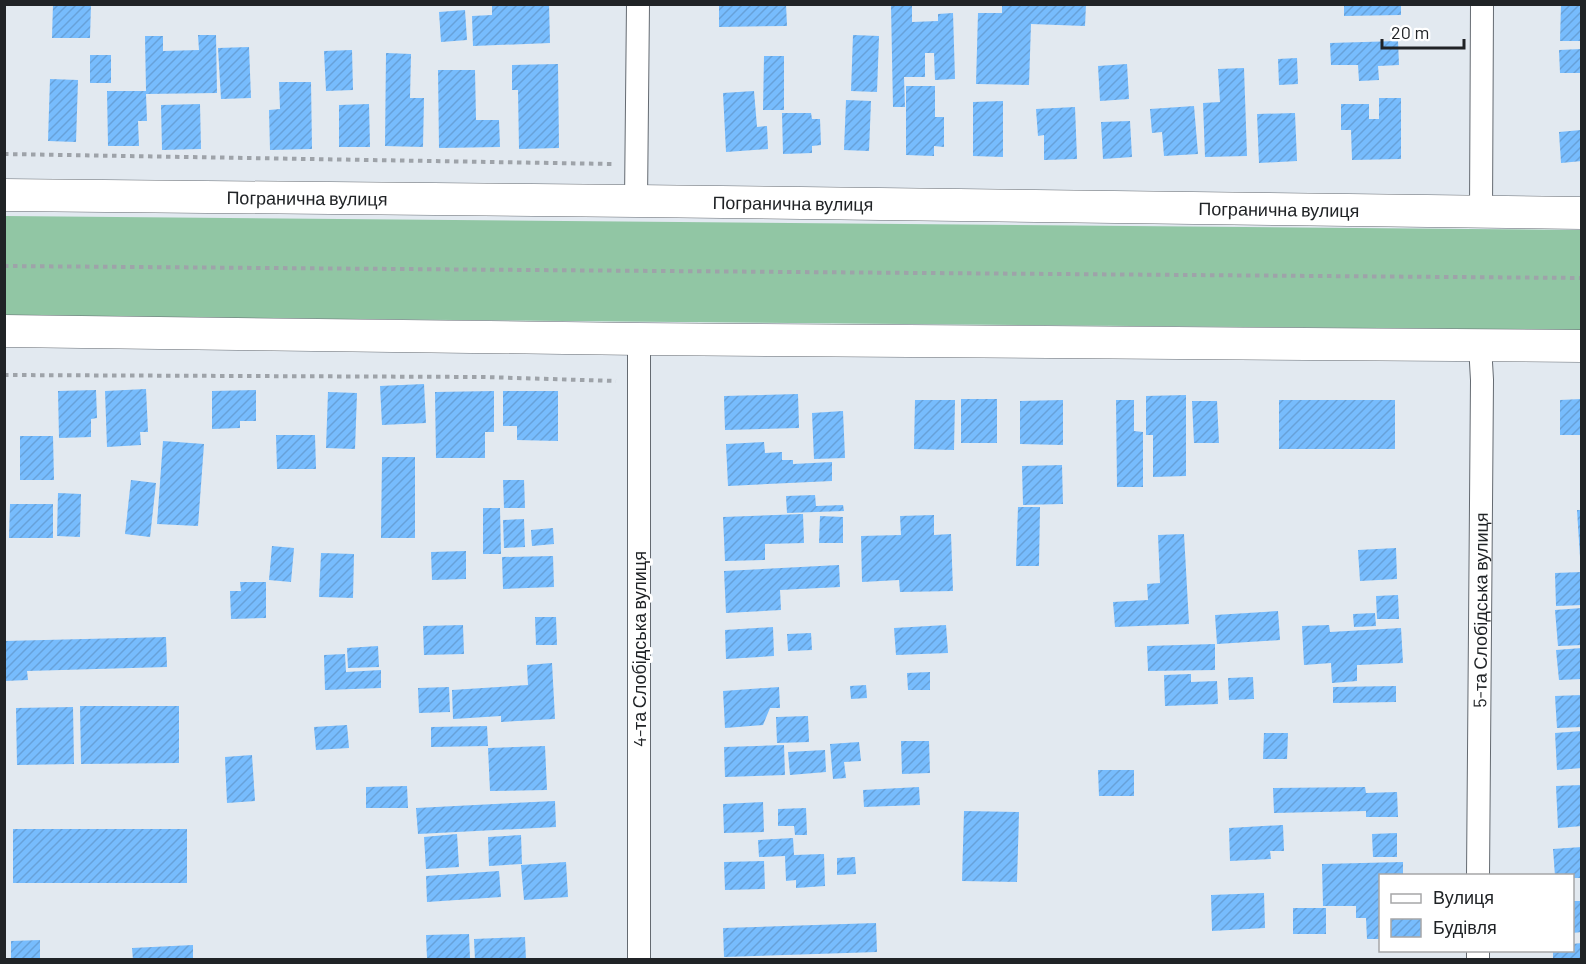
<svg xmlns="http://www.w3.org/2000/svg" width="1586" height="964" font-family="Barlow,sans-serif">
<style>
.grass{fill:#91c6a4}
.building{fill:url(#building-hatch)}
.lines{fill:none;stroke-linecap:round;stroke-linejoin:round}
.minor-casing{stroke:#646a71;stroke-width:24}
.secondary-casing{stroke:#646a71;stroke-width:33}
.path{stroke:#9ea3a9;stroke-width:4;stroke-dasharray:4.5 4.5;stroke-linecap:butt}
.minor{stroke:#fff;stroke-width:22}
.secondary{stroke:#fff;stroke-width:32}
.labels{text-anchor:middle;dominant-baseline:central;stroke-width:6;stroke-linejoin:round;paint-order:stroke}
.street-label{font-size:18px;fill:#202326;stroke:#fff}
</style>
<defs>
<pattern id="building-hatch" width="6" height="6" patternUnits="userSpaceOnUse" patternTransform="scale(1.5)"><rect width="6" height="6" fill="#77bcfd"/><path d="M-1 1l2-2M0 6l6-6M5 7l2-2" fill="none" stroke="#67a1d9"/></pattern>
</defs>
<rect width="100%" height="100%" fill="#e2e9f0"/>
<path class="grass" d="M5,216L1581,230V330L5,316Z"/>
<g class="building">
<path d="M53,4H91L90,38H52Z"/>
<path d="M492,4H549L550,43L473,46L472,16L492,15Z"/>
<path d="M719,4H786L787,26L719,27Z"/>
<path d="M1002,4H1086L1085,26L1031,24L1029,85L976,84L978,13H1002Z"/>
<path d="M1344,4H1401V15L1344,16Z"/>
<path d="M1561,4H1582V41H1560Z"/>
<path d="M891,6H912V22L938,21V14L953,13L955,79L935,80L934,53H925V77H904L905,107H893Z"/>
<path d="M465,10L467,40L441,42L439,12Z"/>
<path d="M198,35H216L217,93L146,94L147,121H138L139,146H108L107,91H146L145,36H163V51L199,50Z"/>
<path d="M853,35L879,36L877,92L851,91Z"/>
<path d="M1398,41L1399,65L1378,66L1379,80L1359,81L1358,65H1331L1330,43Z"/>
<path d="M249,47L251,98L221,99L218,48Z"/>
<path d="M1582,49V73H1560L1559,50Z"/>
<path d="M352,50L353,90L326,91L324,51Z"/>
<path d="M386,53L411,54L410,98H424L423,147L385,146Z"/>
<rect x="90" y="55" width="21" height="28"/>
<path d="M764,56H784V110H763Z"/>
<path d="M1297,58L1298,84L1279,85L1278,59Z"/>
<path d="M558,64L559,148L519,149L518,90H512V65Z"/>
<path d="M1127,64L1129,99L1100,101L1098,66Z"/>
<path d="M1244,68L1247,156L1205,157L1203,103L1220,102L1218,69Z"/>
<path d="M438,70H475L476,120H499L500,147L439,148Z"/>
<path d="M50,79L78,80L76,142L48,141Z"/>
<path d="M279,82H311L312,149L270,150L269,110L280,109Z"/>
<path d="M906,86H935V117H944V147L934,146V156L906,155Z"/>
<path d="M754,91L757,127L767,126L768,149L726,152L723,93Z"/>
<path d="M1379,98H1401V159L1352,160L1351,130H1341V104H1369V119H1379Z"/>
<path d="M846,100L871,101L869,151L844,150Z"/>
<path d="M1003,101V157L973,156V102Z"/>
<path d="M200,104L201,149L162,150L161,105Z"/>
<path d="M369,104L370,147H339V105Z"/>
<path d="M1194,106L1198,154L1164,156L1162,132L1152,133L1150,109Z"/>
<path d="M1075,107L1077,159L1044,160V135L1038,136L1036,109Z"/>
<path d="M782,113H811L812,119H820L821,145L812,146V153L783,154Z"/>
<path d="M1295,113L1297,161L1259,163L1257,114Z"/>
<path d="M1130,121L1132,157L1103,159L1101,122Z"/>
<path d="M1581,130L1582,161L1561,163L1559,132Z"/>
<path d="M424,384L426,423L382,425L380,386Z"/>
<path d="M146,389L148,432H140L141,445L107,447L105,391Z"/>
<path d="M96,390L97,418L91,419V437L59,438L58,391Z"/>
<path d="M256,390V421H240V428L212,429V391Z"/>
<path d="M494,391V432H485V458H436L435,392Z"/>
<path d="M503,391H558V441L517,440V426H503Z"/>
<path d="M328,392L357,393L355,449L326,448Z"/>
<path d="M798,394L799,428L725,430L724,396Z"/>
<path d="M1186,395V476L1153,477V435H1146V396Z"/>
<rect x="961" y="399" width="36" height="44"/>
<path d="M1582,399V435H1560V400Z"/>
<path d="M915,400H955L954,450L914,449Z"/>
<path d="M1063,400V445L1020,444V401Z"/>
<path d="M1116,400H1134V431L1143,432V487H1117Z"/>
<rect x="1279" y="400" width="116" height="49"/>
<path d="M1192,401H1217L1219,443H1194Z"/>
<path d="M843,411L845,458L814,459L812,413Z"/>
<path d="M276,435H315L316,469H277Z"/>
<path d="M20,436H53L54,480H20Z"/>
<path d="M163,441L204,444L198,526L157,524Z"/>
<path d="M764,442L765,453L782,452V460H793V464L832,462V481L728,486L726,444Z"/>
<path d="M382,457H415V538H381Z"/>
<path d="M1062,465L1063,504L1023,505L1022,466Z"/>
<path d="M131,480L156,483L150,537L125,534Z"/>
<path d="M503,480H524L525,508H504Z"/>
<path d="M58,493L81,494L80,537L57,536Z"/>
<path d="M815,495L816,506L843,505L844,511L787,513L786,496Z"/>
<path d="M10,504H53V538H9Z"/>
<path d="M1018,507H1040L1039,566H1016Z"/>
<path d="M483,508H500L501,554H483Z"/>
<path d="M1577,510H1582V557H1580Z"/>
<path d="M803,514L804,543L765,544V560L725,561L723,517Z"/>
<path d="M934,515V535L951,534L953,591L900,592L899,580L862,582L861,536L901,535L900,516Z"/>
<path d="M820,516L843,517V543H819Z"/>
<path d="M524,519L525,547L504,548L503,520Z"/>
<path d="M553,528L554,544L532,546L531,530Z"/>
<path d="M1184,534L1189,624L1115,627L1113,602L1148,600L1147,584L1160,583L1158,535Z"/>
<path d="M272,546L294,548L291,582L269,580Z"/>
<path d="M1396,548L1397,579L1360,581L1358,550Z"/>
<path d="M466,551V579L432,580L431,552Z"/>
<path d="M321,553L354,554L353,598L319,597Z"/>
<path d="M553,556L554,587L503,589L502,557Z"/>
<path d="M839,565L840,587L780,590L781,610L726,613L724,571Z"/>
<path d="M1582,572V605L1556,606L1555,573Z"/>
<path d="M240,582H266V618L231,619L230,591H241Z"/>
<path d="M1398,595L1399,619H1377L1376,596Z"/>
<path d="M1582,608V645L1558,646L1555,610Z"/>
<path d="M1278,611L1280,640L1217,644L1215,615Z"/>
<path d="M1375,613L1376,626L1354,627L1353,614Z"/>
<path d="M535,617H556L557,645H536Z"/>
<path d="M463,625L464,654L424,655L423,626Z"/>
<path d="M946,625L948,653L896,655L894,628Z"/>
<path d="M1329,625L1330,632L1401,628L1403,663L1357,665V681L1332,683L1331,663L1304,665L1302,626Z"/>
<path d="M773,627L774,656L726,659L725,630Z"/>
<path d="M811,633L812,650L788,651L787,634Z"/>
<path d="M166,637L167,667L27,671L28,680L4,681V641Z"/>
<path d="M1215,644V670L1148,671L1147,646Z"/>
<path d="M378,646L379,667L348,668L347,648Z"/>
<path d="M1582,648V679L1559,680L1556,650Z"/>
<path d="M345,654L346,672L381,670V688L325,690L324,655Z"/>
<path d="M552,663L555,719L501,722V716L453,719L452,690L528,685L527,665Z"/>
<path d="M930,672V690H908L907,673Z"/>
<path d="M1191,674V682L1217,681L1218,704L1165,706L1164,675Z"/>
<path d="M1253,677L1254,699L1229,700L1228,678Z"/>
<path d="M866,685L867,698L851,699L850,686Z"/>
<path d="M1396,686V702L1333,703V687Z"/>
<path d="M449,687L450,712L419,713L418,688Z"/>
<path d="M779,687L780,708H770L763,725L725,728L723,691Z"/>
<path d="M1582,695V727L1557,728L1555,696Z"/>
<path d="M80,706H179V763L81,764Z"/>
<path d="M73,707L74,764L17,765L16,708Z"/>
<path d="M808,716L809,742L777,743L776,717Z"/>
<path d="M347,725L349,748L316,750L314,727Z"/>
<path d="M487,726L488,746L431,747V727Z"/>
<path d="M1582,731V768L1557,770L1555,733Z"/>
<path d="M1264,733H1288L1287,759H1263Z"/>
<path d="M901,741H929L930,773L902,774Z"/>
<path d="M859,742L861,761L844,762L846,778L833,779L830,744Z"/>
<path d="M784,745L785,775L725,777L724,747Z"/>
<path d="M545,746L547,790L490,791L488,748Z"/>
<path d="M825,750L826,772L790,775L788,752Z"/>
<path d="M252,755L255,801L227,803L225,757Z"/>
<path d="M1098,770H1134V796H1099Z"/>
<path d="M1582,785V826L1558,828L1556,786Z"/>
<path d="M407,786L408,808H366V787Z"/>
<path d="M919,787L920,805L864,807L863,790Z"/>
<path d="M1365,787L1366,793L1397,792L1398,817H1366V811L1274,813L1273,788Z"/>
<path d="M555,801L556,827L418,834L416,808Z"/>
<path d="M763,802L764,832L724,833L723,804Z"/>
<path d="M806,808L807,835H795L794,826H778V809Z"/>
<path d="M964,811L1019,812L1017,882L962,881Z"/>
<path d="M1283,825L1284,851H1270L1271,859L1230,861L1229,828Z"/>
<rect x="13" y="829" width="174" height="54"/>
<path d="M1397,833V857H1373L1372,834Z"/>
<path d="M457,834L459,867L426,869L424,837Z"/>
<path d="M521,835L522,864L489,866L488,837Z"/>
<path d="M793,838L794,855L824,854L825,886L796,888V880L786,881L785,856L759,857L758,840Z"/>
<path d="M1582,847V878H1572V876H1555L1553,849Z"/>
<path d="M855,857L856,874L837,875V858Z"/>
<path d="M764,861L765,889L725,890L724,862Z"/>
<path d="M566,862L568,897L524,900L521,865Z"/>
<path d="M1403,862V876H1380V939H1367L1366,918H1356V906H1323L1322,864Z"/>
<path d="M499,871L501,897L427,902L426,876Z"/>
<path d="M1264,893L1265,928L1212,931L1211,895Z"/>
<path d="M1572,901H1582V932L1572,933Z"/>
<rect x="1293" y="908" width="33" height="26"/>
<path d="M876,923L877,952L724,957L723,928Z"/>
<path d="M469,934L470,958H427L426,935Z"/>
<path d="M525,937L526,960H475L474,939Z"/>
<path d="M40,940V960H11V941Z"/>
<path d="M1582,943V960H1553V950H1572V944Z"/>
<path d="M193,945V960H133L132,948Z"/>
</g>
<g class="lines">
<defs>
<g id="minor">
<path d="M636,201L638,4"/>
<path d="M1481,212L1482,4"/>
<path d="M639,339V960"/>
<path id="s1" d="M1478,876L1482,380L1480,345"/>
<path d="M1478,960V950"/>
</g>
<g id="secondary">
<path id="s2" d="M4,195L636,201L1582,213"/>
<path d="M4,331L639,339L1582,346"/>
</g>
</defs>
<use href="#minor" class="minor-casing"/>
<use href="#secondary" class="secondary-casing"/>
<g class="path">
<path d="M4,154L613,164"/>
<path d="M4,266L1582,278"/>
<path d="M4,375L483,377L616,381"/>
</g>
<use href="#minor" class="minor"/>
<use href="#secondary" class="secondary"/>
</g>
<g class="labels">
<g class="street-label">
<text stroke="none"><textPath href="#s2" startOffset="303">Погранична вулиця</textPath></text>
<text stroke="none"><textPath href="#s2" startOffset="789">Погранична вулиця</textPath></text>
<text stroke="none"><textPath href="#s2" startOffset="1275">Погранична вулиця</textPath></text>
<text stroke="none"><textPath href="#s1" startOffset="266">5-та Слобідська вулиця</textPath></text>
<text transform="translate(639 649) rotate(-90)">4-та Слобідська вулиця</text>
</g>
</g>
<rect width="1586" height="964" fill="none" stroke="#202326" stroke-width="12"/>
<rect x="1379" y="874" width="195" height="78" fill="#ffffff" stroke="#a6a7a8" stroke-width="1.5"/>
<rect x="1391" y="894" width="30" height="9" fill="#ffffff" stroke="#a6a7a8" stroke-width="1.5"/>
<text x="1433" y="904" font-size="18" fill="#202326">Вулиця</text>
<rect x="1391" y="919" width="30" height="18" fill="url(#building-hatch)" stroke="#a6a7a8" stroke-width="1.5"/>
<text x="1433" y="934" font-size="18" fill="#202326">Будівля</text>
<path d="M1382 39v9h82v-9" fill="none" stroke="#202326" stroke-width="3"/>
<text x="1391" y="39" font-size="18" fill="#202326" stroke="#ffffff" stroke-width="4.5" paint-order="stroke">20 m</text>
</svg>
